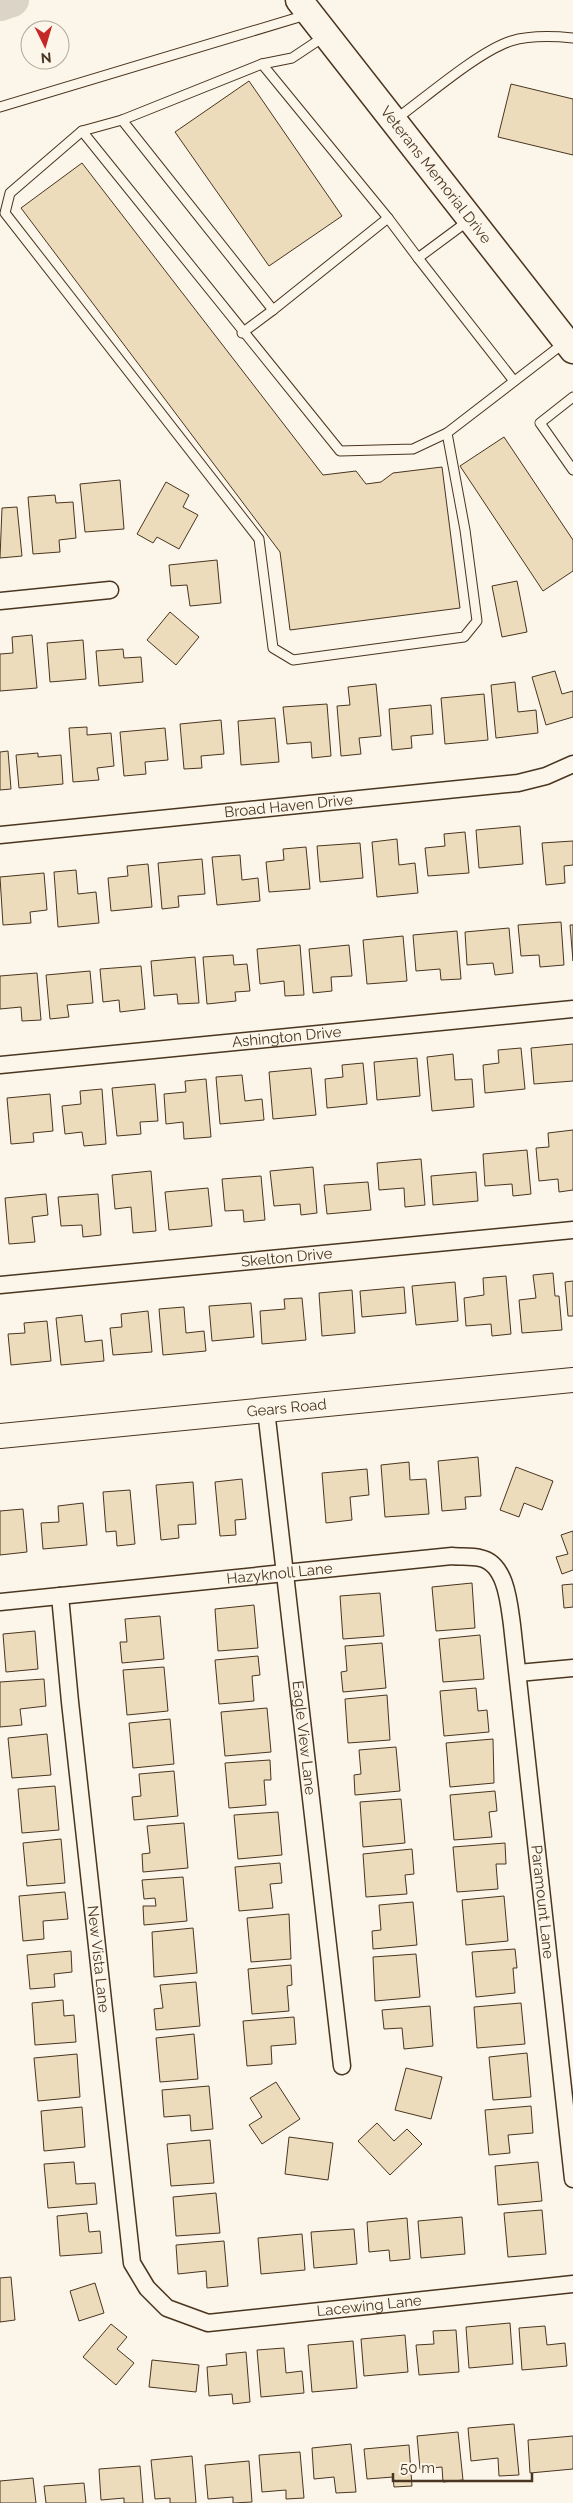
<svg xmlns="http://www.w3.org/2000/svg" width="573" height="2503" font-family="Raleway,sans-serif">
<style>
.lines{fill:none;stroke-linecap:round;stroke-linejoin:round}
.river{stroke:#dcd4c6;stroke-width:34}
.building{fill:#ecdcbc;stroke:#4a3520}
.service-casing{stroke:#4a3520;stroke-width:11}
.minor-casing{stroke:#4a3520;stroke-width:19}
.secondary-casing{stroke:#4a3520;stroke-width:26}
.primary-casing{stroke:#4a3520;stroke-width:29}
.service{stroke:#fbf6e9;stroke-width:9}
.minor{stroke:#fbf6e9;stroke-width:16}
.secondary{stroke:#fbf6e9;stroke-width:24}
.primary{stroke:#fbf6e9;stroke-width:26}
.labels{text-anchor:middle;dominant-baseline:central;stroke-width:4;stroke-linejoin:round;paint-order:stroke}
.street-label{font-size:15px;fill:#4a3520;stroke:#fbf6e9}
</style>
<rect width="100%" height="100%" fill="#fbf6e9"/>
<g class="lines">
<path class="river" d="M0,4L12,0"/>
</g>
<g class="building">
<path d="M249,81L342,216L269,266L175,132Z"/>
<path d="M511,84L573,99V155L498,137Z"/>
<path d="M82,163L323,475L356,471L366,484L381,482L393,473L442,467L460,608L290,630L280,552L21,208Z"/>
<path d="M504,437L573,540V571L543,591L460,466Z"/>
<path d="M120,480L124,529L85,532L80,484Z"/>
<path d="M166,482L189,495L183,507L198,515L179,549L157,537L153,543L137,534Z"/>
<path d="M55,495L56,503L73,502L76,538L59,540L60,552L33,554L28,497Z"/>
<path d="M17,507L22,556L0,558L2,508Z"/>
<path d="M217,560L221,603L190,606L187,585L171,586L169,565Z"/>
<path d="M517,581L527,632L502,637L492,586Z"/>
<path d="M170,612L199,637L176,665L147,640Z"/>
<path d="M32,635L37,688L0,691V654L13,653L12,637Z"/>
<path d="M83,640L86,679L50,682L47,643Z"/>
<path d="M123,649L124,658L141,657L143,682L99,686L96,651Z"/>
<path d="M555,671L562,694L573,691V717L546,725L532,677Z"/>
<path d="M515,682L518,712L536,710L538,733L496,738L491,685Z"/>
<path d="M376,684L381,736L359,738L361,754L341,756L337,706L350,705L348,687Z"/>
<path d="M484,694L488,740L445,744L441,698Z"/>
<path d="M327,704L331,756L312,758L311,742L287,744L283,707Z"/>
<path d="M431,705L433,734L411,736L412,748L392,750L389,709Z"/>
<path d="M275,718L279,762L241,765L238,721Z"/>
<path d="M221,720L224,754L201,756L202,768L184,769L180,724Z"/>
<path d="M87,727V735L111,733L114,766L97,768L99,780L73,782L69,728Z"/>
<path d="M165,728L168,760L145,762L146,774L124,776L120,732Z"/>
<path d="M8,751L11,789L0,790V752Z"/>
<path d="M38,753V757L61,755L63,784L19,788L16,755Z"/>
<path d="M520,826L523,864L479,868L476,830Z"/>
<path d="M465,832L469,873L428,876L425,848L445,846L444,834Z"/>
<path d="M397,839L399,865L415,863L418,893L377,897L372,842Z"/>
<path d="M573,841V865L564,866L565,883L546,885L542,843Z"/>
<path d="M360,843L363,878L320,882L317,846Z"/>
<path d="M306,847L310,889L269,892L266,862L284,860L283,849Z"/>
<path d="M240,855L242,880L258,878L260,901L217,905L212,857Z"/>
<path d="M202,859L205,894L178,896L179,907L162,909L158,863Z"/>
<path d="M148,864L152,907L111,911L108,878L128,876L127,866Z"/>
<path d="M76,870L78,894L96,892L99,923L58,927L54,872Z"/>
<path d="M44,873L47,910L30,912L31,923L3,925L0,877Z"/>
<path d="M561,922L564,965L540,967L539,955L521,956L518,925Z"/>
<path d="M570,925H573V961Z"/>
<path d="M509,928L513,973L495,975L493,963L467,965L465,932Z"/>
<path d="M457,931L461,979L441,980L440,969L416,971L413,935Z"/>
<path d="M403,936L407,981L367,984L363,940Z"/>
<path d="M300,945L304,995L285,996L284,981L260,984L257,949Z"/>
<path d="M349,945L352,976L331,977L332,991L313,993L309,949Z"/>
<path d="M233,955L234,965L247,964L250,991L235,992L236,1001L207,1004L203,957Z"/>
<path d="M195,957L199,1003L178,1004L177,994L154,996L151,961Z"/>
<path d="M141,966L145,1009L120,1012L119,1000L103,1002L100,969Z"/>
<path d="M90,971L93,1003L67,1005L69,1017L50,1019L46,975Z"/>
<path d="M37,973L41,1020L22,1021L21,1007L0,1009V976Z"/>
<path d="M573,1044V1081L534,1084L531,1048Z"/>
<path d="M521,1048L525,1089L485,1093L483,1065L499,1063L498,1050Z"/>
<path d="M453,1054L455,1080L472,1079L474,1107L432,1111L427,1057Z"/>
<path d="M417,1058L420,1096L377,1100L374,1062Z"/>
<path d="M363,1063L367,1104L327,1108L325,1079L343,1077L342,1065Z"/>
<path d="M311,1068L316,1115L273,1119L269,1072Z"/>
<path d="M242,1075L245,1101L262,1099L264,1120L220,1124L216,1077Z"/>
<path d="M206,1079L211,1137L184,1139L183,1122L166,1124L164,1094L186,1092L185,1081Z"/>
<path d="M155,1084L158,1121L140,1122L141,1134L117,1136L112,1088Z"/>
<path d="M102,1089L106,1144L84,1146L82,1132L65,1134L62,1106L81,1104L80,1091Z"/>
<path d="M50,1094L53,1131L33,1133L34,1142L11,1144L7,1098Z"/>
<path d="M573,1130V1190L559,1192L558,1179L539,1181L536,1148L549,1147L548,1133Z"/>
<path d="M527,1150L531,1194L513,1196L512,1184L485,1186L483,1154Z"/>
<path d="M421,1159L425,1205L405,1207L404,1188L379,1190L377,1163Z"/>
<path d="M313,1167L317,1213L301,1215L300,1204L274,1206L270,1171Z"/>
<path d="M151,1171L156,1231L133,1233L131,1207L115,1209L112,1175Z"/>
<path d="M476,1172L478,1201L433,1205L431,1176Z"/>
<path d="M261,1176L265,1220L244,1222L243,1210L225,1211L222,1179Z"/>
<path d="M368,1182L371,1210L327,1214L324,1185Z"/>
<path d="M208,1188L212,1226L169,1230L165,1192Z"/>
<path d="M46,1194L48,1215L32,1217L35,1242L9,1244L5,1198Z"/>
<path d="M98,1194L101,1235L83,1237L82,1225L61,1226L58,1197Z"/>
<path d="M553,1273L555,1296H559L562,1330L522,1333L519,1300L536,1298L533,1275Z"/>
<path d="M506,1276L511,1334L492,1336L491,1324L466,1326L464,1298L484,1295L483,1278Z"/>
<path d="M573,1281V1316H568L565,1282Z"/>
<path d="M455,1282L458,1321L416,1325L412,1286Z"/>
<path d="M404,1287L406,1313L362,1317L360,1291Z"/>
<path d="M352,1290L355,1333L322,1336L319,1293Z"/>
<path d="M302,1298L306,1340L262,1344L260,1311L285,1309L284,1299Z"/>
<path d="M251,1303L254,1337L212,1341L209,1306Z"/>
<path d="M184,1307L186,1333L204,1331L206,1351L163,1355L159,1309Z"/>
<path d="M148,1311L152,1352L113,1355L110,1328L122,1327L121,1314Z"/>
<path d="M82,1315L85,1342L102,1340L104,1361L61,1365L56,1318Z"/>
<path d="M47,1321L51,1361L11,1365L8,1334L25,1333L24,1323Z"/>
<path d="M478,1457L481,1496L465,1497L466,1509L442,1511L438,1461Z"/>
<path d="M409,1462L410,1480L426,1479L429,1514L385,1517L381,1465Z"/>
<path d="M516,1467L553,1481L542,1510L524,1503L519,1517L500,1510Z"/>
<path d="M367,1469L369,1495L350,1497L352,1520L326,1523L322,1473Z"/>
<path d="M242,1479L246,1519L235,1520L236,1535L220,1536L215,1482Z"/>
<path d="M193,1482L196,1524L178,1525L179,1538L161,1540L156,1485Z"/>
<path d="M130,1490L135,1544L117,1546L116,1531L106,1532L103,1492Z"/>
<path d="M83,1503L87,1545L43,1549L41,1523L59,1522L58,1506Z"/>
<path d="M23,1509L27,1552L0,1555V1511Z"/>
<path d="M573,1531V1570L562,1574L556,1557L568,1554L561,1535Z"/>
<path d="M472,1583L475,1628L436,1631L432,1587Z"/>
<path d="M573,1584V1607L564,1608L562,1585Z"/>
<path d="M380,1593L384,1636L343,1639L340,1596Z"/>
<path d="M254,1605L258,1648L218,1651L215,1609Z"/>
<path d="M160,1616L164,1659L122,1663L120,1642H127L125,1619Z"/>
<path d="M35,1631L38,1669L6,1672L3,1634Z"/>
<path d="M480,1635L484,1679L443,1682L439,1639Z"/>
<path d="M382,1643L386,1688L343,1692L341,1672L347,1671L345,1646Z"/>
<path d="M258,1656L260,1675L252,1676L254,1701L219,1704L215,1660Z"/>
<path d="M164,1667L168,1711L127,1715L123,1670Z"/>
<path d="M44,1679L46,1706L20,1709L22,1725L0,1727V1682Z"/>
<path d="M476,1688L478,1711L487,1710L489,1732L444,1736L440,1691Z"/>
<path d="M387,1695L390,1740L348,1743L345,1699Z"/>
<path d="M267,1708L271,1752L225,1756L221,1712Z"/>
<path d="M170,1719L174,1764L133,1768L129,1723Z"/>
<path d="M47,1734L51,1775L12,1778L8,1738Z"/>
<path d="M493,1739L494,1783L450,1787L446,1743Z"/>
<path d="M396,1747L400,1791L355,1795L354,1775L361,1774L359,1750Z"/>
<path d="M270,1760L271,1780H264L266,1805L229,1808L225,1763Z"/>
<path d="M174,1771L178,1816L134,1820L132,1797L141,1796L139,1774Z"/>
<path d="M55,1786L59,1830L22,1833L18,1789Z"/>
<path d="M495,1791L497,1811L489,1812L492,1837L454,1840L450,1795Z"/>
<path d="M401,1799L405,1843L363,1847L360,1802Z"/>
<path d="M278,1812L282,1855L238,1859L234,1815Z"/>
<path d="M184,1823L188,1868L143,1872L142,1854L150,1853L147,1826Z"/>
<path d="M61,1839L65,1883L27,1886L23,1843Z"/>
<path d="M505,1843L506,1864H496L498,1889L457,1892L453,1847Z"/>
<path d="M412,1849L414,1874L405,1875L407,1894L366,1897L363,1854Z"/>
<path d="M280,1863L282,1883L270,1884L273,1908L239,1911L235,1867Z"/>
<path d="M183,1877L187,1921L144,1925L143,1906H156L155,1898L144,1899L142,1880Z"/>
<path d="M65,1892L68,1919L43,1921L44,1939L23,1941L19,1896Z"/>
<path d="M504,1896L508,1941L466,1945L462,1900Z"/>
<path d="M413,1902L417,1945L373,1949L372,1931L381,1930L379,1905Z"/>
<path d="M289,1914L291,1959L251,1962L247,1918Z"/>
<path d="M193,1928L197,1973L154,1977L152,1932Z"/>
<path d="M515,1949L517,1968H513L515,1993L476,1997L472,1952Z"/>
<path d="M71,1951L72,1972L54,1974L55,1987L30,1989L27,1955Z"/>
<path d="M416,1954L420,1997L375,2001L373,1957Z"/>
<path d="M291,1965L292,1985L287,1986L289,2011L252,2014L248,1969Z"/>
<path d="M196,1982L200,2026L156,2030L154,2009L163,2008L160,1985Z"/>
<path d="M63,2000L64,2016L74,2015L76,2042L35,2045L32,2003Z"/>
<path d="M521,2003L525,2044L477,2048L474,2007Z"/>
<path d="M430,2006L433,2046L404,2049L402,2028L384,2029L382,2010Z"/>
<path d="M294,2017L296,2044L271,2046L272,2064L247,2066L243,2021Z"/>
<path d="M194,2034L198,2079L160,2082L156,2038Z"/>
<path d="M527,2053L531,2097L493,2100L489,2057Z"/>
<path d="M77,2054L80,2097L38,2101L34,2058Z"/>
<path d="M406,2068L442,2077L431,2119L395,2110Z"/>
<path d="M276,2082L300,2119L262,2144L249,2125L262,2117L250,2098Z"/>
<path d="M209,2086L213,2129L191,2131L190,2115L164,2117L162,2090Z"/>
<path d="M531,2106L533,2133L508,2135L510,2153L489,2155L485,2110Z"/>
<path d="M82,2107L85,2147L44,2151L41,2111Z"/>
<path d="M377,2123L394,2141L407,2129L422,2144L390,2175L358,2141Z"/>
<path d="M289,2137L333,2143L328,2180L285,2174Z"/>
<path d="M210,2140L214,2183L171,2186L167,2144Z"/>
<path d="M74,2162L76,2184L95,2183L97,2204L48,2208L44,2164Z"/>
<path d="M538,2162L542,2201L498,2205L495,2166Z"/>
<path d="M216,2193L220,2233L176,2236L173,2197Z"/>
<path d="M542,2210L546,2254L508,2257L504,2213Z"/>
<path d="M87,2213L89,2232L100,2231L102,2253L60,2256L57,2216Z"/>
<path d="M462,2217L465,2254L421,2258L418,2221Z"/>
<path d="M407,2218L410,2259L390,2261L389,2250L369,2252L367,2222Z"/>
<path d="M354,2229L357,2264L314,2268L311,2232Z"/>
<path d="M302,2234L305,2270L261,2274L258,2238Z"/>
<path d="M224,2241L228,2286L207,2288L206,2271L178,2274L176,2245Z"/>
<path d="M11,2277L15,2320L0,2322V2278Z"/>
<path d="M95,2283L104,2313L79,2321L70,2291Z"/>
<path d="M510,2323L513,2364L469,2368L466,2327Z"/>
<path d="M111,2324L127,2337L117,2349L134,2363L116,2385L83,2357Z"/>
<path d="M545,2326L547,2345L565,2343L567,2366L522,2370L519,2328Z"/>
<path d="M456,2330L459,2372L419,2375L416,2345L434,2344L433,2331Z"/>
<path d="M405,2335L408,2372L364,2376L361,2339Z"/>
<path d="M353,2341L357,2388L312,2392L308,2345Z"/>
<path d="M284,2348L286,2373L302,2371L304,2393L261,2397L257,2350Z"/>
<path d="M246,2352L250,2402L233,2404L232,2394L209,2396L207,2367L227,2365L226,2354Z"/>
<path d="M152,2360L199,2365L196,2392L149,2387Z"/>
<path d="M514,2424L519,2475L499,2476L498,2458L471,2461L468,2428Z"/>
<path d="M458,2432L463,2480L443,2482L442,2467L420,2469L417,2436Z"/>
<path d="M573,2436V2469L530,2473L528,2440Z"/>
<path d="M351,2444L356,2492L336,2493L334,2477L314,2479L312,2448Z"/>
<path d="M409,2445L412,2486L394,2487L393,2477L367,2479L364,2449Z"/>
<path d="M300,2452L304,2498L286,2499V2490L262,2492L259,2455Z"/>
<path d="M192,2456L196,2503H170V2498L155,2499L151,2460Z"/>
<path d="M249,2461L252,2502L233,2503V2497L208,2499L205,2465Z"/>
<path d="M140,2466L143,2503H124V2498L101,2500L99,2469Z"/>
<path d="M33,2478L36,2503H0V2481Z"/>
<path d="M84,2483L86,2503H46L44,2486Z"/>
</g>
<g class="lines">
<defs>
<g id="service">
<path d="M325,36L292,58L262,64L122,120L82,131L340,451L413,449L447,433L564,343"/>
<path d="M262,64L388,218L418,258L468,221"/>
<path d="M0,107L306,15"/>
<path d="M396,119C425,98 479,51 511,41C531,35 553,36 573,38"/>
<path d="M122,120L273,310L388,218"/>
<path d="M82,131L10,193L5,213L259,539L273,648L293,660L464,637L477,621L465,530L447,433"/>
<path d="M418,258L514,381"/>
<path d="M242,333L273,310"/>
<path d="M573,397L540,423L573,470"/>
</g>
<g id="minor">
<path d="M0,601L110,590"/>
<path id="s1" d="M0,835L518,783L546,776L573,764"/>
<path id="s2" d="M0,1065L573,1009"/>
<path id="s3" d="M0,1285L573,1230"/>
<path id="s4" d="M266,1410L342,2066"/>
<path id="s5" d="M60,1596L70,1702L132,2263L147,2288L167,2308L208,2323L573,2284"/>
<path id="s6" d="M0,1602L452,1556C461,1557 471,1556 480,1558C506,1563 509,1603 512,1625L573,2179"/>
<path d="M518,1673L573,1668"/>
</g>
<g id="secondary">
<path id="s7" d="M0,1436L573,1380"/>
</g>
<g id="primary">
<path id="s8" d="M299,0L573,350"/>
</g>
</defs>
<use href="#service" class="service-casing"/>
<use href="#minor" class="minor-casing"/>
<use href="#secondary" class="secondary-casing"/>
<use href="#primary" class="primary-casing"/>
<use href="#service" class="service"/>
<use href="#minor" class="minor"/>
<use href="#secondary" class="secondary"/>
<use href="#primary" class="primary"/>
</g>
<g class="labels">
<g class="street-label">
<text stroke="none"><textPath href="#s8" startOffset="222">Veterans Memorial Drive</textPath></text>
<text stroke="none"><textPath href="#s1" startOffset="290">Broad Haven Drive</textPath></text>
<text stroke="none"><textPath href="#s2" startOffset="288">Ashington Drive</textPath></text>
<text stroke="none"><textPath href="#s3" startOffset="288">Skelton Drive</textPath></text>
<text stroke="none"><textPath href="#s7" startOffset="288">Gears Road</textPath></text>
<text stroke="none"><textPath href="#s6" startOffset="281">Hazyknoll Lane</textPath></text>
<text stroke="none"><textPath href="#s4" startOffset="330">Eagle View Lane</textPath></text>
<text stroke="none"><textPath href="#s6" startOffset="840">Paramount Lane</textPath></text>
<text stroke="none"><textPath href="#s5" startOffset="365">New Vista Lane</textPath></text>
<text stroke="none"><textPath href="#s5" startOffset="934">Lacewing Lane</textPath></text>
</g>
</g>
<g transform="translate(45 45) rotate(175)"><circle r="24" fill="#fbf6e9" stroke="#b4a999"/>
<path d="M0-4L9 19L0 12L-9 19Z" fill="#c62828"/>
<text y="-8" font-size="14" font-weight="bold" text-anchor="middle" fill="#4a3520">N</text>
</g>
<path d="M393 2473v8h139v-8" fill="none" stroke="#4a3520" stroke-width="2.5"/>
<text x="400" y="2473" font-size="15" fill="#4a3520" stroke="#fbf6e9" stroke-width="4" paint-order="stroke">50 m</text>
</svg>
